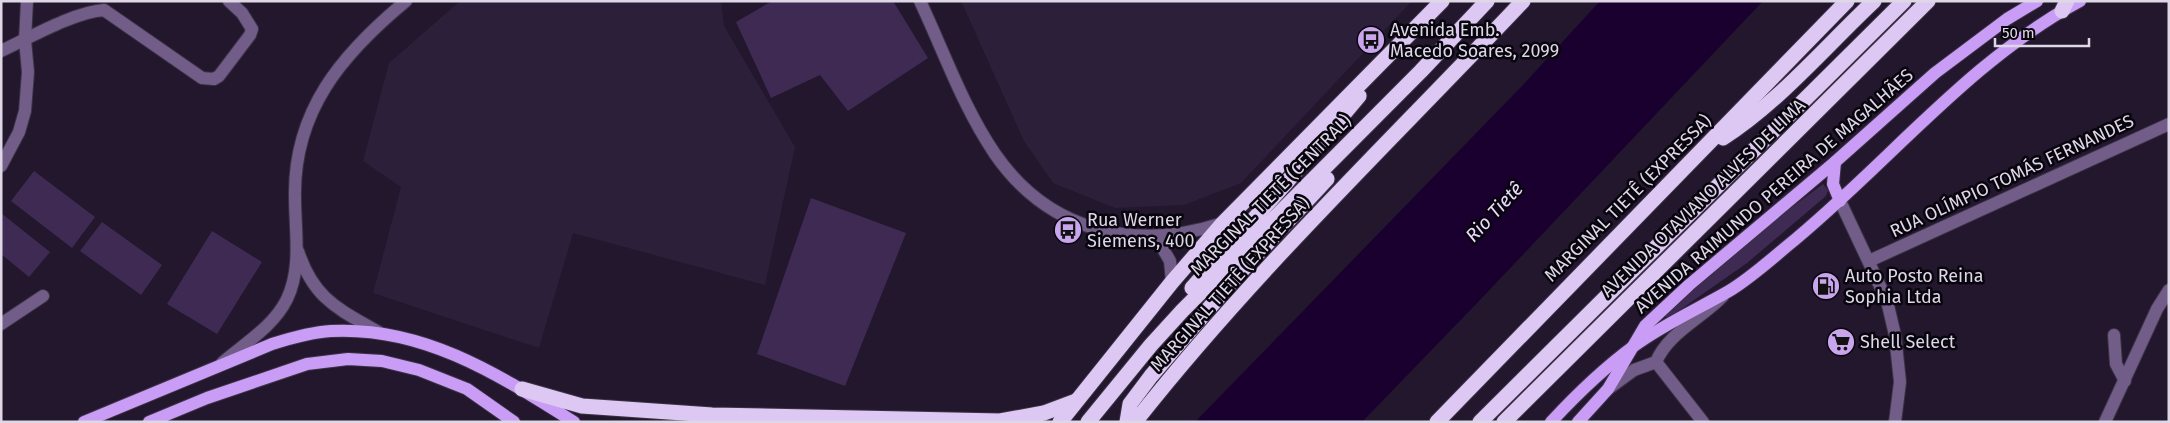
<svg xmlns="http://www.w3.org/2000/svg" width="2170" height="423" font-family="'Fira Sans',sans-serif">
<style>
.built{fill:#2c1f39}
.green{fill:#3f2a54}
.water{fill:#1a002e}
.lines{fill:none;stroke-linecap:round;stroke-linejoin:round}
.minor-casing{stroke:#3c3246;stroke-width:14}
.major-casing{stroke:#3c3246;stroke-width:14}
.highway-casing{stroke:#3c3246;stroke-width:17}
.minor{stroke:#715d87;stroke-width:12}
.major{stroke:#c99cf6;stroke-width:12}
.highway{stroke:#dcc8f3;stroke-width:15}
.labels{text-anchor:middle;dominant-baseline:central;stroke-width:5;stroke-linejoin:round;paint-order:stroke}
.poi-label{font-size:18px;fill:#ded7e6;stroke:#09050e;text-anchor:start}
.street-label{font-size:18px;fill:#ded7e6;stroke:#09050e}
.water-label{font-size:19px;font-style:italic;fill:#eadafd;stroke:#09050e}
</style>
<rect width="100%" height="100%" fill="#22172c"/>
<g class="built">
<path d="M460,1H721L724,26L795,147L765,285L573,233L539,348L373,293L401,187L363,161L389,63Z"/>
<path d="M961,1H1412L1241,183L1184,205L1115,208L1053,183L1024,141Z"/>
</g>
<g class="green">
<path d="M772,1H893L928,58L848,111L820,75L771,98L736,22Z"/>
<path d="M34,171L95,217L72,248L11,201Z"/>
<path d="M1823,184L1828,190L1826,196L1747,263L1667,319L1665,315L1743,244Z"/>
<path d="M811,198L906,233L845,386L757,354Z"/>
<path d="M1,213L50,252L29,277L1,254Z"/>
<path d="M102,222L162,265L141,295L80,251Z"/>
<path d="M212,231L262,262L217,334L167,304Z"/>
</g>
<path class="water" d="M1600,1H1763L1479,301L1362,422H1195L1522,86Z"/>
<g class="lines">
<defs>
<g id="minor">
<path d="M920,1C944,52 963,107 995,154C1049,232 1135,252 1223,223"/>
<path d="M1,51C29,38 74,12 104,10L202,78L214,79L219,76L250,35L252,29L242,13L229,1"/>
<path d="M1,166L19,132L25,111L28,72L25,40L27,1"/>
<path d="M1840,201L1887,301L1895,335L1900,382L1895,422"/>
<path d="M1156,237L1170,261L1172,282"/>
<path d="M298,251C314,300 339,309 380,333"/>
<path d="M1869,261L2169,124"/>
<path d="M1,324L43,296"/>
<path d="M2114,335L2116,364L2125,381"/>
<path d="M1656,362C1668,333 1702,318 1723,296"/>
<path d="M1656,362L1703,422"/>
<path d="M222,363C244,344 274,326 287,299C302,268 295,231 295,198C293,111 342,54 406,1"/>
<path d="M1608,389L1634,370L1656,362"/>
<path d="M2105,422L2157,309L2169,290"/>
</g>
<g id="major">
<path d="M1835,162L1833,184L1840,201"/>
<path d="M84,422L272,344C291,338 311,332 331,331C424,326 499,375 574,422"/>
<path d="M149,422L207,398L307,364L348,359L382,361L419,370L467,389L514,422"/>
<path d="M1551,422C1577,394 1604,368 1634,346C1664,324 1698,309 1729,291C1749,279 1768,262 1786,247C1884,168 1968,61 2080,1"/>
<path d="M1578,422L1608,389L1645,326L1689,285L1835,162L1935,73L2007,19L2037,1"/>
</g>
<g id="highway">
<path d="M2062,11L2067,1"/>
<path d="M1723,138C1779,102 1825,47 1874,1"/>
<path d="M1192,288L1286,183L1359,96"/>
<path d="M522,389L582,406L712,415L1000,421L1044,413L1076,401"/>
<path d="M1060,422L1172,282L1223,223L1442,1"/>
<path d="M1088,422L1151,345L1182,311L1421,71L1487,1"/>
<path d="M1127,422L1130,404L1151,376L1235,278L1327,179"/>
<path d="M1135,422C1253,272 1392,140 1523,1"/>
<path d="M1437,422L1847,1"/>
<path d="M1480,422L1904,1"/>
<path d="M1504,422L1928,1"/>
</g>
</defs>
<use href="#minor" class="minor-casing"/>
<use href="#major" class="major-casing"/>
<use href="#highway" class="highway-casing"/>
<use href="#minor" class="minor"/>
<use href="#major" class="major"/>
<use href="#highway" class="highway"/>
</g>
<defs>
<symbol id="bus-disc" viewBox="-11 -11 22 22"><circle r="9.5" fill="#c9a5ee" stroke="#09050e"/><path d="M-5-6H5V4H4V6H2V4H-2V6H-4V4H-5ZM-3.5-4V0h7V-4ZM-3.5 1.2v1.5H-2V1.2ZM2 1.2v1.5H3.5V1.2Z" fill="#111"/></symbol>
<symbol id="fuel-disc" viewBox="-11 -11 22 22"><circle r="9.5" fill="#c9a5ee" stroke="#09050e"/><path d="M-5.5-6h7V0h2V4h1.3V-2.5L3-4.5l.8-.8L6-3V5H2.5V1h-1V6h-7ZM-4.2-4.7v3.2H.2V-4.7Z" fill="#111"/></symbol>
<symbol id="supermarket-disc" viewBox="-11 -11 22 22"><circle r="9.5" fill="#c9a5ee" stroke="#09050e"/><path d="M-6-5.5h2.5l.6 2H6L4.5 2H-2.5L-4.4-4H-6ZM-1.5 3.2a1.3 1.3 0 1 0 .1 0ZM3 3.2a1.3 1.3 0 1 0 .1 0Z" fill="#111"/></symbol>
</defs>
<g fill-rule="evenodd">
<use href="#bus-disc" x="1355" y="24" width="32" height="32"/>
<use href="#bus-disc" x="1052" y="214" width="32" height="32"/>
<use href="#fuel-disc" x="1810" y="270" width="32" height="32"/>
<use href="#supermarket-disc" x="1825" y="326" width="32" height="32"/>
</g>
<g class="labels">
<g class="poi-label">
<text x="1390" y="30">Avenida Emb.<tspan x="1390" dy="21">Macedo Soares, 2099</tspan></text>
<text x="1087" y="220">Rua Werner<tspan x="1087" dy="21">Siemens, 400</tspan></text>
<text x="1845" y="276">Auto Posto Reina<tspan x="1845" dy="21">Sophia Ltda</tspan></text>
<text x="1860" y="342">Shell Select</text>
</g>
<g class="street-label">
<text transform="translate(2012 176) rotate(-25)">RUA OLÍMPIO TOMÁS FERNANDES</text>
<text transform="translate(1774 191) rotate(-41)">AVENIDA RAIMUNDO PEREIRA DE MAGALHÃES</text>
<text transform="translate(1271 195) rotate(-45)">MARGINAL TIETÊ (CENTRAL)</text>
<text transform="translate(1628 198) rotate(-45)">MARGINAL TIETÊ (EXPRESSA)</text>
<text transform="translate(1703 198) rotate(-44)">AVENIDA OTAVIANO ALVES DE LIMA</text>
<text transform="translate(1230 284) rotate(-48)">MARGINAL TIETÊ (EXPRESSA)</text>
</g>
<g class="water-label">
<text transform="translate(1494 212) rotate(-47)">Rio Tietê</text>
</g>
</g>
<rect width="2170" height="423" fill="none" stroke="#ded7e6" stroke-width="5"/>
<path d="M1995 38v8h94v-8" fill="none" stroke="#ded7e6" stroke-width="2.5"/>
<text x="2002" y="38" font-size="15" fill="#ded7e6" stroke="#09050e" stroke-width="4" paint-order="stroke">50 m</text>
</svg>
